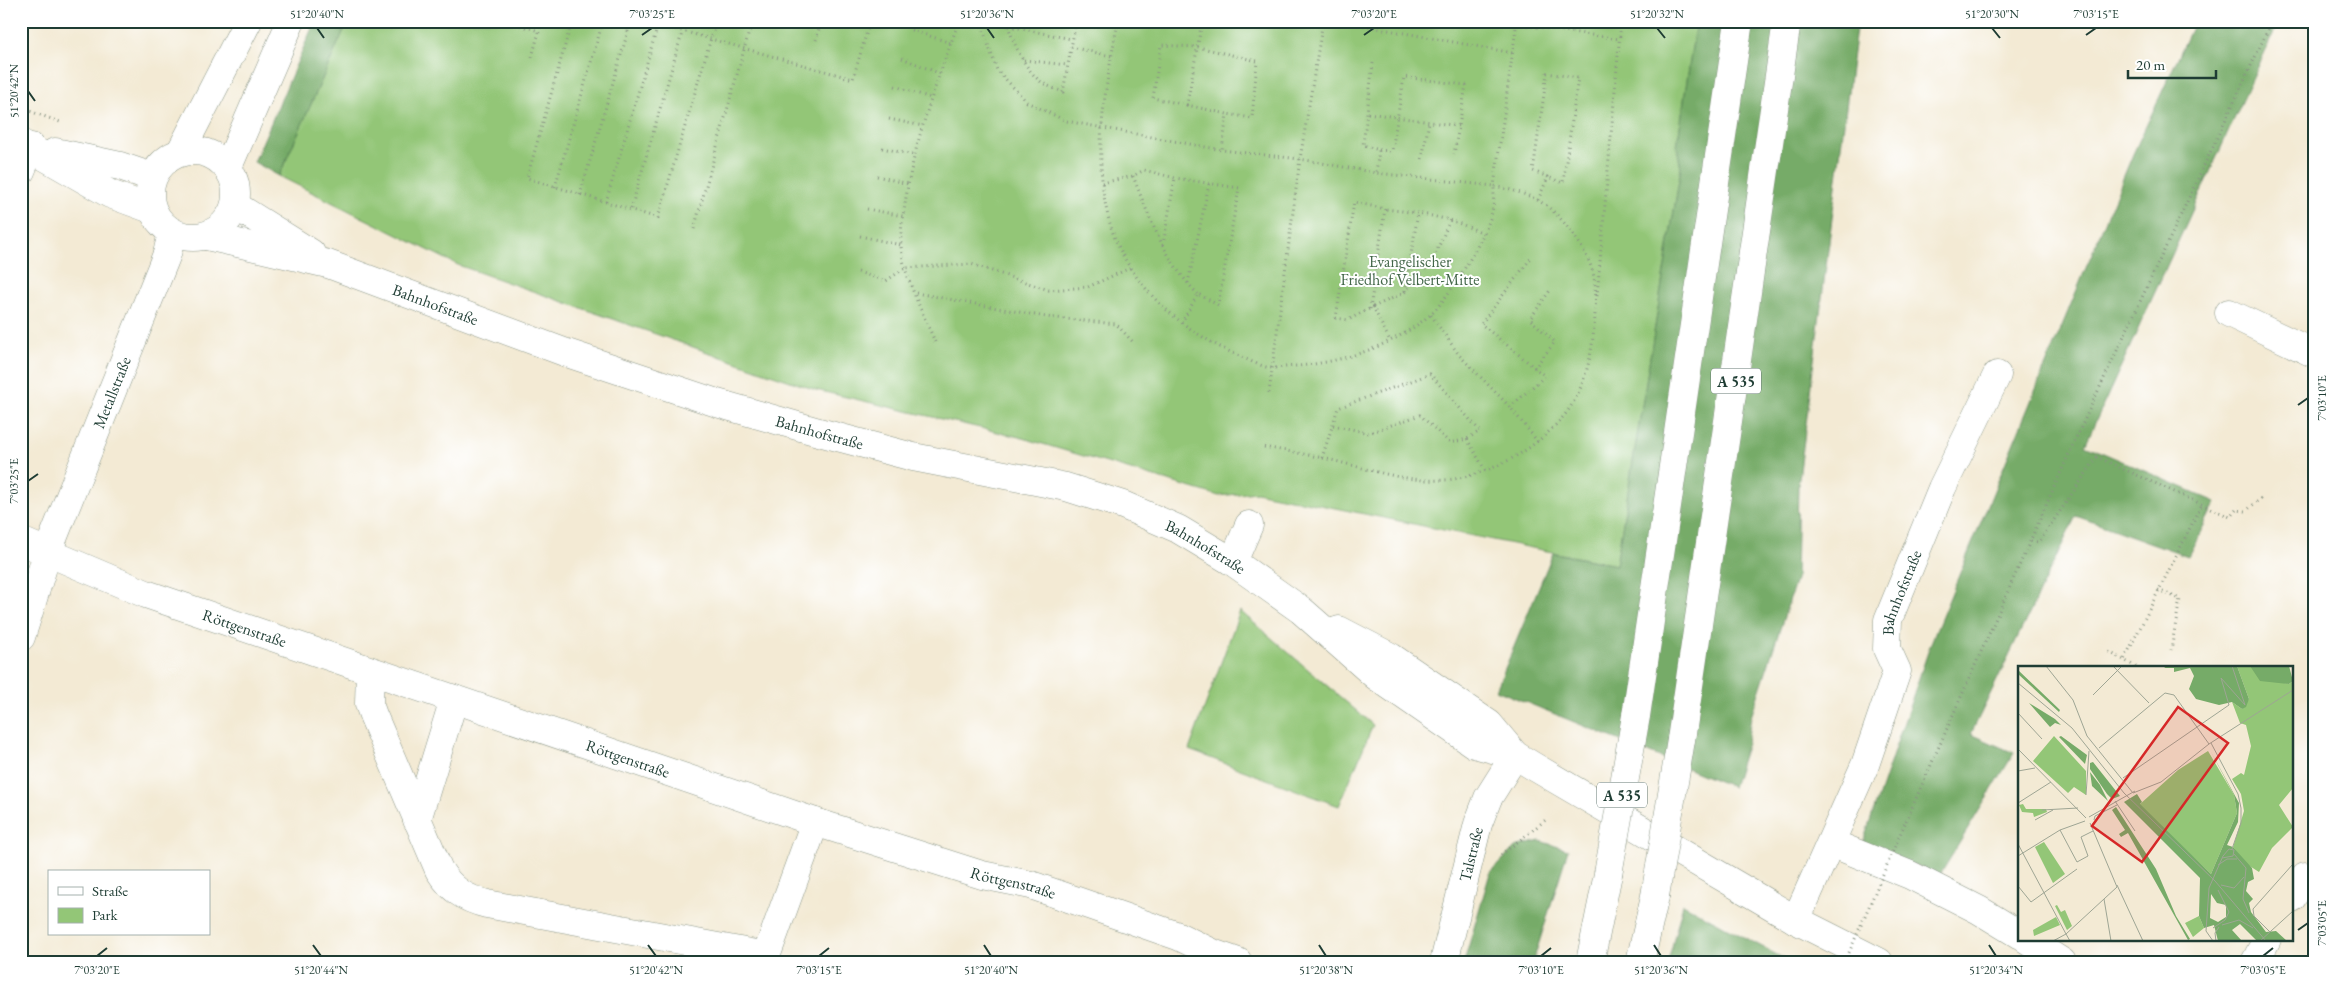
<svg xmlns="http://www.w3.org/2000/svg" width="2336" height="983" font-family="'EB Garamond',serif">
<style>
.green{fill:#93c677;stroke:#598256}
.forest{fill:#76ab68;stroke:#4a744e}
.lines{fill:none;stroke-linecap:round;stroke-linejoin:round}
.minor-casing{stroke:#899484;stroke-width:29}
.highway-casing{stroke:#899484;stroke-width:29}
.path{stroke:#899484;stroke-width:3;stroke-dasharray:1 4;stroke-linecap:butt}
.minor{stroke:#fff;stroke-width:28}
.highway{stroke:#fff;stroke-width:28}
.highway-bridge-casing{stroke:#899484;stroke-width:29;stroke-linecap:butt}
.path-bridge{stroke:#899484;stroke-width:3;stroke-dasharray:1 4;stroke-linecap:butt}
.highway-bridge{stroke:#fff;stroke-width:28}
.ticks{fill:none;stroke:#1f3d34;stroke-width:2}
.labels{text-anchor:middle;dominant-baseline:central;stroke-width:4;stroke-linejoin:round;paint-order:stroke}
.shield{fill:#fff;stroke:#627771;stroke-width:1}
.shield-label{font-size:15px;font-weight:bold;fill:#1f3d34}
.park-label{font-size:16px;fill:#426648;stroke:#fff}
.street-label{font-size:16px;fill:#1f3d34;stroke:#fff}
.inset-road{fill:none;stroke:#9ea594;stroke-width:1}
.view{fill:#d62828;fill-opacity:0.15;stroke:#d62828;stroke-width:2.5}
.inset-edge{fill:none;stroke:#1f3d34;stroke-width:2.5}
.neatline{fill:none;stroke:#1f3d34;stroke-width:2}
.ticks-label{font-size:12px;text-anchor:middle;fill:#1f3d34}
</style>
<rect width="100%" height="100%" fill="#fff"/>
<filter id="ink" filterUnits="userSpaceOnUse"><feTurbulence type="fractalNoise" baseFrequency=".02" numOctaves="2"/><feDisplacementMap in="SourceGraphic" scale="10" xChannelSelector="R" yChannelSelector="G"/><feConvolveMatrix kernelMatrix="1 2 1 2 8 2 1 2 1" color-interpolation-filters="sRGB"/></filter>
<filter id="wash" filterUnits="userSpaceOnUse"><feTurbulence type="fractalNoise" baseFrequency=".0096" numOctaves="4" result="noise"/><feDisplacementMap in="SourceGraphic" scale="20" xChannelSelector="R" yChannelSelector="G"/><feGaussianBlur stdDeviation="1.12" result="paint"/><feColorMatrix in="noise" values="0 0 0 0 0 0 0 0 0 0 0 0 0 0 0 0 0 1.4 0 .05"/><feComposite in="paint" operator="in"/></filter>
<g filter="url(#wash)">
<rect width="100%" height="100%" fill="#f3ead4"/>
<g class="green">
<path d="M348,21H1696L1677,147L1681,168L1616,565L1256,492L1219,496L1019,437L816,390L458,265L279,176Z"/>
<path d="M1240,611L1373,725L1339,806L1189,750Z"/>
</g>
<g class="forest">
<path d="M315,21H348L279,176L254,162Z"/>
<path d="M1696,21H1857L1798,487L1796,580L1751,717L1747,743L1733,787L1496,690L1553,553L1616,565L1681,168L1677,147Z"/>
<path d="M2195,21H2279L2085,445L2216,502L2188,556L2076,516L1971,734L2014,753L1940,875L1862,845L1931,643L2133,154Z"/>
<path d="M1540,841L1568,850L1533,962H1464L1490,873L1515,847Z"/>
<path d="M1683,904L1790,962H1668Z"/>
</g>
</g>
<g filter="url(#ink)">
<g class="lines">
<defs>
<g id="minor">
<path d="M21,143L110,194L151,209"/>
<circle cx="193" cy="194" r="43"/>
<path d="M181,151L248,21"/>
<path d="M55,152L120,166L152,177"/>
<path d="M228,167L291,21"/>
<path d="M21,171L31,147"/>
<path d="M236,206L311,253"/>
<path id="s1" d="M207,236L328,264L564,352L717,403L815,431L913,457L1066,487L1123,505L1178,529L1233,562L1301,610L1376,676L1474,744L1515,755"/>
<path d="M2229,313L2315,354"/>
<path id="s2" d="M21,541L146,594L815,822L982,875L1031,885L1178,936L1215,954L1238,962"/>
<path d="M1233,562L1249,525"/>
<path d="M1339,630L1391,657L1489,724L1515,755L1533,766L1796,920L1879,962"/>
<path id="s3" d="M21,637L48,551L167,254L172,233"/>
<path d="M370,671L369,704L373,715L439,870C451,889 465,899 487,904L766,956"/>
<path d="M417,820L454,699"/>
<path d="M1831,843L1910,875L1979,910L2020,935"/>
<path d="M2292,898L2305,876L2315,882"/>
<path id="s4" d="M1796,920L1865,765L1897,671L1887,649L1888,620L1942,488L1997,375"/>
<path d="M2026,939L2062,962"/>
<path d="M764,962L815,822"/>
<path id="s5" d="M1444,962L1478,824L1488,798L1515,755"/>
<path d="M2255,962L2267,939"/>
</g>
<g id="highway">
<path d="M1636,716L1739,21"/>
<path d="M1681,740L1787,21"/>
<path d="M1590,962L1608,874"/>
<path d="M1640,962L1655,896"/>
</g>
</defs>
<use href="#minor" class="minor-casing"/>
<use href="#highway" class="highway-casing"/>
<g class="path">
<path d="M506,21L539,31"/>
<path d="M572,21L527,178L658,218L716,21"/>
<path d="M647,21L853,79L870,21"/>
<path d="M980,21L997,70L1027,102L1066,121L1222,150L1300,159L1376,173L1494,186C1494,194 1494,204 1492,212C1488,233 1447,301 1430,315C1393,346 1346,361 1299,366C1290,366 1281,368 1272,368C1261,367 1247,359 1237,355C1178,329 1123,280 1108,216C1092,151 1106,86 1118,21"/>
<path d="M1006,21C1014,43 1023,67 1041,82C1047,86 1056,89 1063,92L1076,21"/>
<path d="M1202,21L1187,105L1227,114L1222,150"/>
<path d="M1339,21L1513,53"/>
<path d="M1517,24L1619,39"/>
<path d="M1009,26L1071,39"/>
<path d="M911,30L951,43"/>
<path d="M816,40L821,21"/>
<path d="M1071,47L1111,56"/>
<path d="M532,57L542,21"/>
<path d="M902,58L941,74"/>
<path d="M1024,60L1067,65"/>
<path d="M1373,63L1363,145L1379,150L1376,173"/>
<path d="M895,86L931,98"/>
<path d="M1187,105L1153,98L1161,45L1198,47L1257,61L1252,118L1227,114"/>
<path d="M21,108L60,122"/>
<path d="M1368,113L1459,126L1454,154"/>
<path d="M889,119L923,126"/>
<path d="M882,148L914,155"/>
<path d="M1379,150L1392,151L1404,77L1466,85L1459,126"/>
<path d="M1422,159L1429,122"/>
<path d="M877,176L908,184"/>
<path d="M1133,176C1149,217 1166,263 1198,294"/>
<path d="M1102,183L1133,176L1144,170L1175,178L1239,188L1218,305L1198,294L1182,322"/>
<path d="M555,187L603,21"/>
<path d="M580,195L631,21"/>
<path d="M1538,200L1548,177L1533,171L1547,73L1578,78L1563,183L1548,177"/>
<path d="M606,202L658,25"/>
<path d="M631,209L682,33"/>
<path d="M867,209L903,216"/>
<path d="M1450,220L1484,233"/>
<path d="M694,229L752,21"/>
<path d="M860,236L901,245"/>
<path d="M1163,245L1175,178"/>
<path d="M858,272L886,281L905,268L971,264L1049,290L1088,287L1130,268"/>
<path d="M1188,283L1209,184"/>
<path d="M1405,291L1418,213"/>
<path d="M916,293L1046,317L1116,324L1133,342"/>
<path d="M1597,296L1621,21"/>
<path d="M1373,307L1404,293L1432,262L1450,220L1418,213L1385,209"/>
<path d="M1370,309L1385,209L1354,202L1336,318L1348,320L1373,307L1390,341"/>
<path d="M1431,315L1459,355L1510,407L1538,442"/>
<path d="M935,342C924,315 902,273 901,245C900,232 903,217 905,204C914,141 937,81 959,21"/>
<path d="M1534,368L1555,342L1530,319L1551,289"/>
<path d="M1269,393L1300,159L1323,21"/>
<path d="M1510,407L1545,376L1481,324L1531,258"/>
<path d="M1467,439L1485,470"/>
<path d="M1264,447C1285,451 1306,454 1327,459C1371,469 1418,488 1464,477C1502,468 1537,447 1563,417C1581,396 1590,365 1593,337C1595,317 1597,298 1594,277C1589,251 1560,211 1537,200C1524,193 1509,189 1494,186L1517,21"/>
<path d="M1322,458L1338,408L1430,374L1480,431L1467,439L1450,443L1420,415L1369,433L1333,425"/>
<path d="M2031,541L2039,542L2097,457L2230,517L2236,510L2246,511L2261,498"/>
<path d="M2158,590L2180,599L2171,650"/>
<path d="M2109,652L2124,660"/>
<path d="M2136,667L2124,660L2202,504"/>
<path d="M1906,821L2075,440L2272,21"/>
<path d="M1501,855L1548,818"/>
</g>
<use href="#minor" class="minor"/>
<use href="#highway" class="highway"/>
<defs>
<g id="highway-bridge">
<path d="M1608,874L1636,716"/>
<path d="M1655,896L1681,740"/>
</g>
</defs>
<use href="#highway-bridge" class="highway-bridge-casing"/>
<path class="path-bridge" d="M1845,962L1906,821"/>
<use href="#highway-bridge" class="highway-bridge"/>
</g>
</g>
<path class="ticks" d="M317,28L324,38M987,28L994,38M1657,28L1665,38M1992,28L2000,38M642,35L652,28M1364,35L1374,28M2086,35L2096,28M28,91L35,101M2298,405L2308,398M28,481L38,474M2298,930L2308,923M313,945L321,956M648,945L656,956M984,945L991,956M1319,945L1326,956M1654,945L1661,956M1989,945L1996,956M97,956L107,948M819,956L829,948M1541,956L1551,948M2263,956L2273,948"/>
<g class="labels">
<g class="shield">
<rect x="1711" y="368.5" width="50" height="25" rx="4"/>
<rect x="1597" y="782.5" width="50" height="25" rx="4"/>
</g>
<g class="shield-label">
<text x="1736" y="381">A 535</text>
<text x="1622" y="795">A 535</text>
</g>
<g class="park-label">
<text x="1410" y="261">Evangelischer<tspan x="1410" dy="18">Friedhof Velbert-Mitte</tspan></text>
</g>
<g class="street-label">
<text stroke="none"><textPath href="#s1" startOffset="239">Bahnhofstraße</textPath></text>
<text stroke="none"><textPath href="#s3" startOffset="261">Metallstraße</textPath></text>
<text stroke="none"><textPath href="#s1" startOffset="644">Bahnhofstraße</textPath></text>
<text stroke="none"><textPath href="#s1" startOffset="1049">Bahnhofstraße</textPath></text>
<text stroke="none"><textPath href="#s4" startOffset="352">Bahnhofstraße</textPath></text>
<text stroke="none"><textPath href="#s2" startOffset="240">Röttgenstraße</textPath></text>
<text stroke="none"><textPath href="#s2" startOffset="645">Röttgenstraße</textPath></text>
<text stroke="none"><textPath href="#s5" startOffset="111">Talstraße</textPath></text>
<text stroke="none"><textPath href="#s2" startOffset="1050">Röttgenstraße</textPath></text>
</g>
</g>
<g transform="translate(2018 666)">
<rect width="275" height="275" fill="#f3ead4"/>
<path d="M219,0H232L250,14L271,18L275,15V122L261,139L275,161L254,182L241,206L227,197L215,181L226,145L223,128L214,113L223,107L226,109L233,80L228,59L222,57L214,36L224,43L231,33ZM36,70L68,105V129L56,121L50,127L15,95ZM190,85L216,129L219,147L193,208L121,139L160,104ZM5,138L8,143H28L29,146L16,151L15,147L4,146L1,139ZM26,176L47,208L35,217L17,181ZM39,239L43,246L47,244L54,260L49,264L37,240ZM181,250L186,262L175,271L167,257ZM38,251L42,259L16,270L15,264Z" fill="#93c677"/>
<path d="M149,0H219L231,33L228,41L224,43L214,36L201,39L178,33L171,23L176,10L172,2L156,6V2H146ZM232,0H271L275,15L271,18L242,15ZM0,4L42,44L41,46L0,8ZM11,37L37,53L43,59L37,57L32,61ZM43,70L69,89L67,98L41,71ZM192,84L221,137L220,156L209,179L215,181L234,202L236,213L230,216L228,225L235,233L231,237L233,246L248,266L258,265L269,275H239L222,258L214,264L224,275H200L196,259L186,262L181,250L182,212L106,136L119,128L124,136L122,138L193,208L219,147L216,129ZM193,228L199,237L208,239V251L200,256L192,252ZM75,96L102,130L94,133L89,128L72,103V97ZM72,106L82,119L90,135L74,120ZM98,141L138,203L158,250L172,273L170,274L110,167L103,171L101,168L107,164L94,144Z" fill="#76ab68" fill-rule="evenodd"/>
<path class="inset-road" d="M28,0L55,34L69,70L115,127M95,0L131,37M0,17L54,62L106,127L197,215L248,275M75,29L104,0M0,47L24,73M193,77L220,128L223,142V157L214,183M81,82L147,27L156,29L191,78M0,83L68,152M0,105L17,102M105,112L211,39L203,12L227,39L214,0M115,127L143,116L191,78L275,24M68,129L71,85M97,135L117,165M0,137L33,116M24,144L60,142M71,151L117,125M17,154L35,144M76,154L77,150L99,139M42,164L59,196L70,190L63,171L75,165M0,178L48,268L35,275M216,188L228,202L225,233L231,247M0,190L42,164L67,155M200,199L209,193H219M99,219L125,275M203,219L216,222L226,211M0,220L13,236L59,203M86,233L93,275M204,259L221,254L235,262M195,262L207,254L211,246L200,224M252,266L236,250L235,243L275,198M52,275L48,268L99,221L72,157M195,275L188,265L191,222L205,190L211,183L216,184L215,190L204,192M198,275L197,267L201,261M242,275L275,245"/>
<path class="view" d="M160,41L210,77L124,196L74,160Z"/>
<rect width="275" height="275" class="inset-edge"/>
</g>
<rect width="2336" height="983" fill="none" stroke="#fff" stroke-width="55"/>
<rect x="48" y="870" width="162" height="65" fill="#ffffff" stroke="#a5b1ae"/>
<rect x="58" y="887" width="25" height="8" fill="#ffffff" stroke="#a5b1ae"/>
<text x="92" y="896" font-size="15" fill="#1f3d34">Straße</text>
<rect x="58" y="908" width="25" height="15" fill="#93c677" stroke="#a5b1ae"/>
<text x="92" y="920" font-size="15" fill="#1f3d34">Park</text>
<path d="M2128 70v8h88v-8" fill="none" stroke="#1f3d34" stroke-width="2.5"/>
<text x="2136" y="70" font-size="15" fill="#1f3d34" stroke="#ffffff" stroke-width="4" paint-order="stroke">20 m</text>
<rect x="28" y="28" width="2280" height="928" class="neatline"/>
<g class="ticks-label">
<text x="317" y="18">51°20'40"N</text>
<text x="652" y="18">7°03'25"E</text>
<text x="987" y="18">51°20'36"N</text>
<text x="1374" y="18">7°03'20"E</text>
<text x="1657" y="18">51°20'32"N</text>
<text x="1992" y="18">51°20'30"N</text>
<text x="2096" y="18">7°03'15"E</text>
<text transform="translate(14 91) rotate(-90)" y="4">51°20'42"N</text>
<text transform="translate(2322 398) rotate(-90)" y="4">7°03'10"E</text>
<text transform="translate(14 481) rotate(-90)" y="4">7°03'25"E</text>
<text transform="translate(2322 923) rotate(-90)" y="4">7°03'05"E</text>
<text x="97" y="974">7°03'20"E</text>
<text x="321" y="974">51°20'44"N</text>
<text x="656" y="974">51°20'42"N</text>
<text x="819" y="974">7°03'15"E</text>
<text x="991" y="974">51°20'40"N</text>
<text x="1326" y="974">51°20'38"N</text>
<text x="1541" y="974">7°03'10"E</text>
<text x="1661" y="974">51°20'36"N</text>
<text x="1996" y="974">51°20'34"N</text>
<text x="2263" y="974">7°03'05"E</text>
</g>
</svg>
